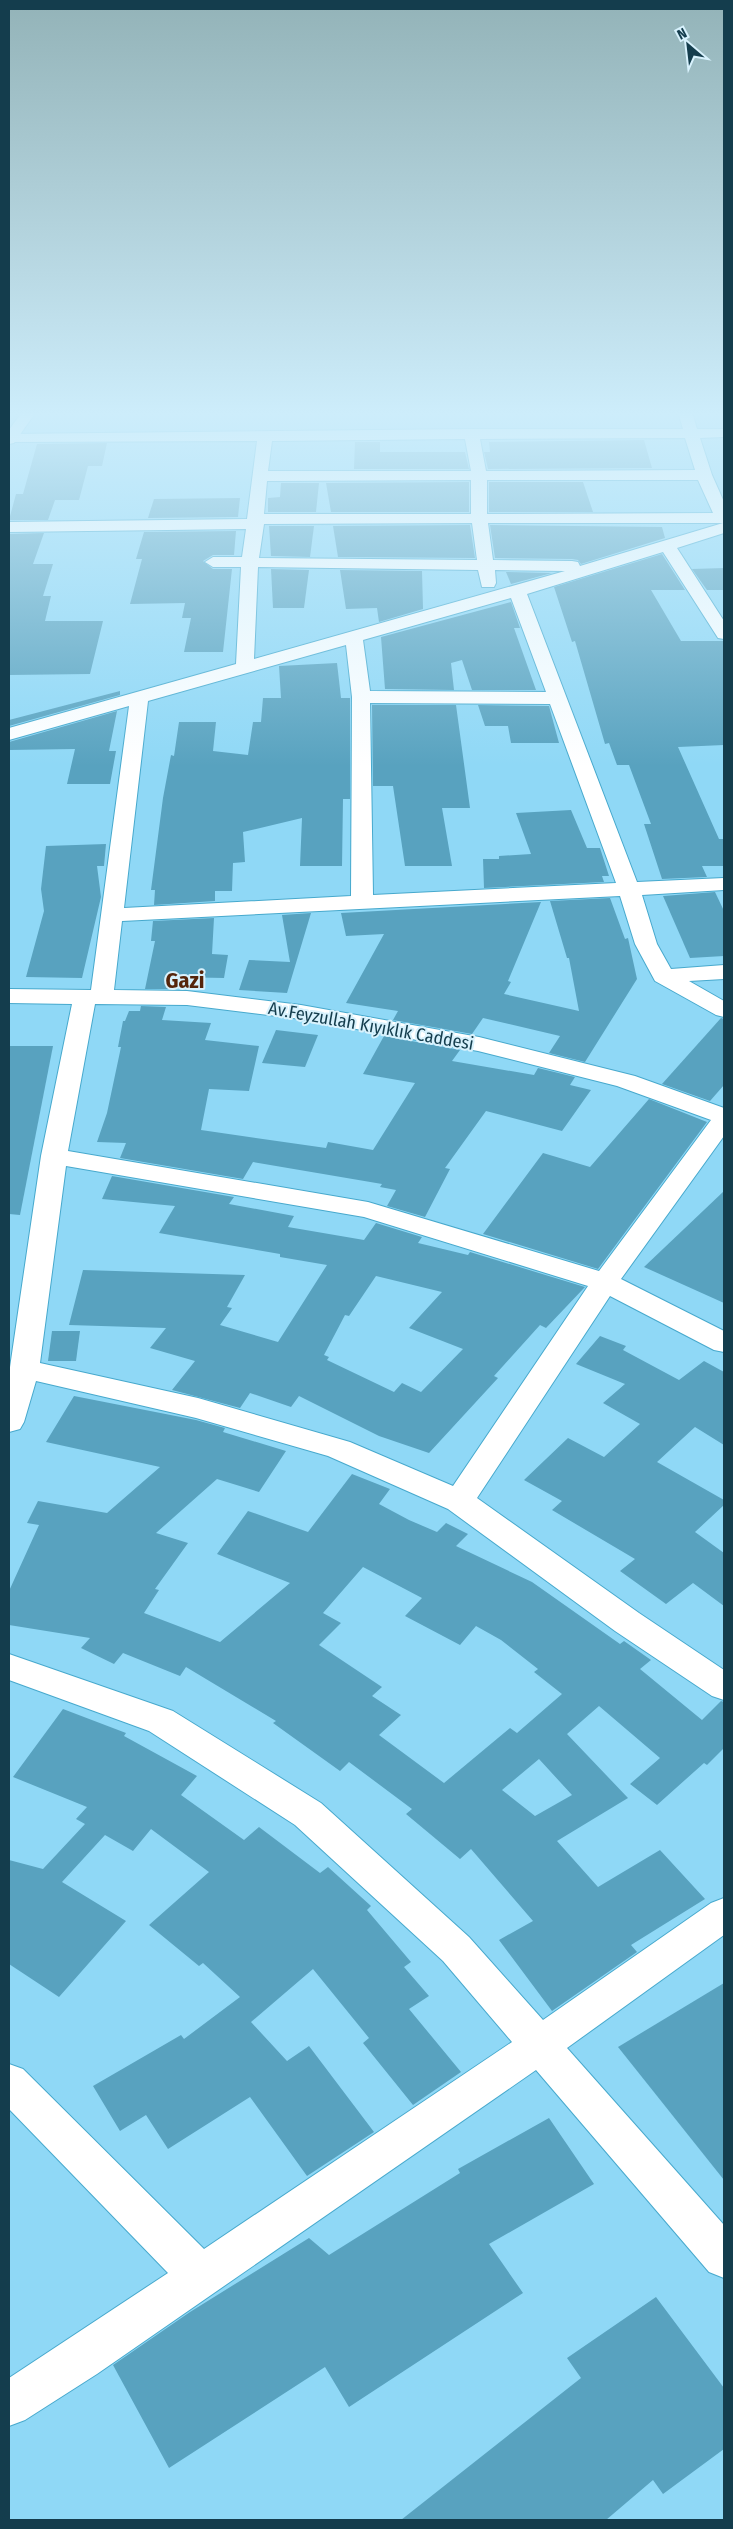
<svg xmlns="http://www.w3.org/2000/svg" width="733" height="2529" font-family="'Fira Sans Condensed',sans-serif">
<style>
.building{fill:#58a2bf;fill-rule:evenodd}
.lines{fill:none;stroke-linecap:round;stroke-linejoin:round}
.minor-casing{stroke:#47a9cd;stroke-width:2}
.major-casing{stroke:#47a9cd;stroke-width:2}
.minor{fill:#fff;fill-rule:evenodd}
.major{fill:#fff;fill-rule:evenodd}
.labels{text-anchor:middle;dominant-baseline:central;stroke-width:4;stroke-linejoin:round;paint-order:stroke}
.street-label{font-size:18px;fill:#143d4d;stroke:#d8f2fd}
.district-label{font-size:22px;font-weight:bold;fill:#55250b;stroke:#d8f2fd}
</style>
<rect width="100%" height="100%" fill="#8fd8f6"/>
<g class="building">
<path d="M644,440L652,468L488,469L484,452H490L489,442Z"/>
<path d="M355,442H380V452H465L469,469H354Z"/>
<path d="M107,443L102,466H88L79,500H55L48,520H9L16,494H23L37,444Z"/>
<path d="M469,482V512H331L326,483Z"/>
<path d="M489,482H583L593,512H489Z"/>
<path d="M281,483H319L316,512H268V498L280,497Z"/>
<path d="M240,498L238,517L148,518L154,499Z"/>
<path d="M470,525L475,558L338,557L333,526Z"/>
<path d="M490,525L662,527L665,538L581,564L578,560L572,559L495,558Z"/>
<path d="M269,526H314L310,557L271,556Z"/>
<path d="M236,531L234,555H213L203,561L213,569H232L223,652H184L191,618H182L185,603L130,604L142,559H136L144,532Z"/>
<path d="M44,533L33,564H53L43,596H51L45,621H103L90,674L9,675V534Z"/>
<path d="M662,554L685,590H651L681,641H724V745L678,747L719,839H724V866H702L707,877L662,879L644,824H651L629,765H617L609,743L605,744L575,641L572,642L554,587Z"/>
<path d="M724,568V590H707L692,569Z"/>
<path d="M271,569L309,570L304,608H273Z"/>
<path d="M340,570L422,571L423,609L379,622L377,608L346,609Z"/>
<path d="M506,572L552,573L511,584Z"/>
<path d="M511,602L520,628H514L536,690H472L462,660L451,663L454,690L385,689L381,637Z"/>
<path d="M337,663L341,698H350V799H343L342,866H300L302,818L243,832L245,862L233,863L232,891H215V901L154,905L155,890H151L163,798L171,755L174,756L179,722H216L213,751L248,755L253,722H261L263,698H281L279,666Z"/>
<path d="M120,691V695L9,726V720Z"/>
<path d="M372,705H456L470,808H442L452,866H405L393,786H373Z"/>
<path d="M478,705L549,706L559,743H511L508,726H485Z"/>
<path d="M117,711L109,751H116L110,784H67L75,749L9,750V742Z"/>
<path d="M571,810L587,848H600L609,876H602L604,882L484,888L483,859H499V856L531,854L516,813Z"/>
<path d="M106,844L104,866H97L101,897L82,978L26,977L44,911L41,889L46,846Z"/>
<path d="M715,892L724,911V956L690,958L663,896Z"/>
<path d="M610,898L625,939L628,938L637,979L585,1062L549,1053L560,1036L483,1018L472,1034L393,1020L398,1011L346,1003L384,934L346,936L341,913L541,902L508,981L511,982L504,994L579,1011L569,958H567L550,901Z"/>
<path d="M311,913L287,993L239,990L249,960L290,962L282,915Z"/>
<path d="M214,918L212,954L228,955L224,978L175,977L171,989H145L155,941H151L153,921Z"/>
<path d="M141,1006L166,1007L162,1020L211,1023L205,1040L259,1046L249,1091L209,1089L201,1130L326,1148L328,1142L373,1150L415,1083L363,1074L384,1036L460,1050L452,1061L534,1075L538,1068L575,1077L570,1085L591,1090L562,1131L486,1111L445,1168L450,1169L425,1217L387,1206L396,1190L380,1187L382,1184L253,1162L243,1179L120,1158L126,1143L97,1142L107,1113L121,1047H118L123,1021H125L129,1011H140Z"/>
<path d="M721,1018L724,1019V1085L710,1101L662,1084Z"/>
<path d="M276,1030L318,1035L305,1067L262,1063Z"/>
<path d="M9,1046H53L20,1215L9,1214Z"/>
<path d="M649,1099L707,1122L598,1269L483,1234L543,1153L590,1167Z"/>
<path d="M112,1176L234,1197L229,1204L294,1216L288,1227L364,1240L376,1223L422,1237L418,1243L468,1255L470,1252L585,1287L546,1328L540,1325L494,1376L498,1378L429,1453L379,1436L299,1396L291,1407L250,1393L240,1408L172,1390L195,1361L150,1348L166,1328L69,1325L83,1270L245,1275L227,1307L232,1308L220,1325L278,1342L327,1265L280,1257V1254L159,1233L175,1206L102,1199ZM376,1276L442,1292L409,1328L463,1349L421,1392L402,1383L394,1392L327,1360L329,1357L324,1355L345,1315L349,1316Z"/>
<path d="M724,1191V1303L644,1267Z"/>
<path d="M52,1331H80L76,1361H48Z"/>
<path d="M600,1336L626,1346L623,1350L679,1380L704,1361L724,1372V1445L695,1427L657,1462L724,1500V1505L695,1532L724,1553V1606L693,1583L666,1604L620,1571L635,1559L552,1510L562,1501L524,1480L568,1438L604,1457L640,1424L603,1403L625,1384L576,1364Z"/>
<path d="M74,1396L196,1420L225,1428L223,1432L286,1451L259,1492L217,1479L156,1533L188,1543L155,1589L159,1590L144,1613L220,1642L290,1583L217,1554L248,1511L308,1532L352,1474L390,1489L379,1504L409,1520L437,1532L446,1523L468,1534L456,1546L532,1582L620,1644L624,1641L651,1660L640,1669L702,1720L721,1701L724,1702V1748L707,1765L704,1763L657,1805L630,1784L660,1758L599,1706L567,1734L628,1798L557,1841L598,1887L660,1850L705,1899L631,1945L637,1952L552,2011L499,1940L533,1921L471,1849L460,1859L406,1814L412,1809L349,1762L340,1771L273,1723L276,1721L186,1667L180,1676L123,1653L114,1664L81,1648L90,1638L9,1625V1591L39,1525L27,1523L38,1501L107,1513L160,1467L46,1442ZM363,1567L422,1598L405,1616L460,1645L476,1626L501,1640L538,1669L534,1672L562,1694L517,1733L510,1728L444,1783L379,1735L401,1715L372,1696L382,1687L319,1645L341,1623L323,1613ZM539,1759L572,1795L535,1816L502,1790Z"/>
<path d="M63,1709L126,1733L124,1736L197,1776L181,1795L244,1840L259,1827L320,1873L328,1867L371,1906L367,1910L411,1962L404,1967L429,1996L409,2009L461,2072L413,2105L363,2043L369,2038L313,1969L251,2022L287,2061L309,2046L374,2132L307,2176L250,2097L168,2149L146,2115L120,2131L93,2086L181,2035L184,2039L240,1997L203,1963L199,1966L149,1925L209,1872L151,1829L133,1851L105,1835L62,1882L126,1921L59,1997L9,1964V1860L43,1869L85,1824L76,1819L87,1807L13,1777Z"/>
<path d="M724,1983V2180L618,2047Z"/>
<path d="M549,2118L594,2184L489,2244L523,2293L349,2407L325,2367L169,2468L113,2365L190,2312L309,2238L329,2255L460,2173L458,2169Z"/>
<path d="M656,2297L724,2388V2449L663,2494L653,2480L606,2520H401L581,2378L567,2358Z"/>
</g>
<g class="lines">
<defs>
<g id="minor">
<path d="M678,412H692L697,429H724V437L700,438L712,475L724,502V533L677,548L724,621V639L718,638L663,552L527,594L637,882L724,878V890L642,895L657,944L671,969L724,965V979L689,981L724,1001V1017L716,1015L655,981L635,944L620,896L122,921L114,990L187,991L301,1005L479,1037L635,1076L724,1108V1136L621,1279L724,1331V1352L714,1350L610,1296L477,1498L639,1613L724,1670V1700L712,1696L615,1631L448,1509L328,1456L196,1418L36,1381L24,1422L20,1429L9,1432V1374L41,1156L72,1004L9,1003V989L91,990L129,706L9,740V728L236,664L241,567H213L205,562L213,557H242L246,529L9,532V522L247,519L257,441L10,442L9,434L471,429H683ZM685,438L695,470L486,471L480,439ZM465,439L471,471H268L272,441ZM471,480V514H264L267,481ZM487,480H698L713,513L487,514ZM472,523L477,560L259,558L264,524ZM488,523H723L580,566L578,562L572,561L493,560ZM258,567L478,570L482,587H494L496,583L495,570L565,571L254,659ZM511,598L546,692L370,691L363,640ZM346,645L352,697L351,896L124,908L148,701ZM370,703L550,704L616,883L373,895ZM95,1004L187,1005L301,1019L478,1051L617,1086L711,1120L599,1271L368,1202L68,1151ZM66,1166L364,1217L588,1286L453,1486L350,1442L198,1398L40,1363Z"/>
<path d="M9,1654L173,1711L321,1803L469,1937L543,2020L711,1903L724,1898V1935L567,2048L724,2225V2278L709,2272L536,2070L97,2374L25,2420L9,2426V2378L168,2273L9,2109V2064L23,2069L204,2249L512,2042L443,1961L295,1825L149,1731L9,1680Z"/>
</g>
<path id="major" d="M22,412H36L14,443L9,444V430Z"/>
</defs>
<use href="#minor" class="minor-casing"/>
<use href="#major" class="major-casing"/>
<use href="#minor" class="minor"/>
<use href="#major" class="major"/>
</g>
<linearGradient id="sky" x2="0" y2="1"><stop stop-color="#93b3b8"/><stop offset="0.54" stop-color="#cdedfb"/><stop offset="1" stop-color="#cdedfb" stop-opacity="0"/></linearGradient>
<rect width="733" height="766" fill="url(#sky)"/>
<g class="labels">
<g class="street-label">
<text transform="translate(371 1026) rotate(10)">Av.Feyzullah Kıyıklık Caddesi</text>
</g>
<g class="district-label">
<text x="185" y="980">Gazi</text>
</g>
</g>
<rect width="733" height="2529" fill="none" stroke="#143d4d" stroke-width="20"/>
<g transform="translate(688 45) rotate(332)" stroke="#d8f2fd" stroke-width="4" paint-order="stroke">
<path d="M0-4L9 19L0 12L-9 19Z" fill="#143d4d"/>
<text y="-8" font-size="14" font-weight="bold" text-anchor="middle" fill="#143d4d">N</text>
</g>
</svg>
